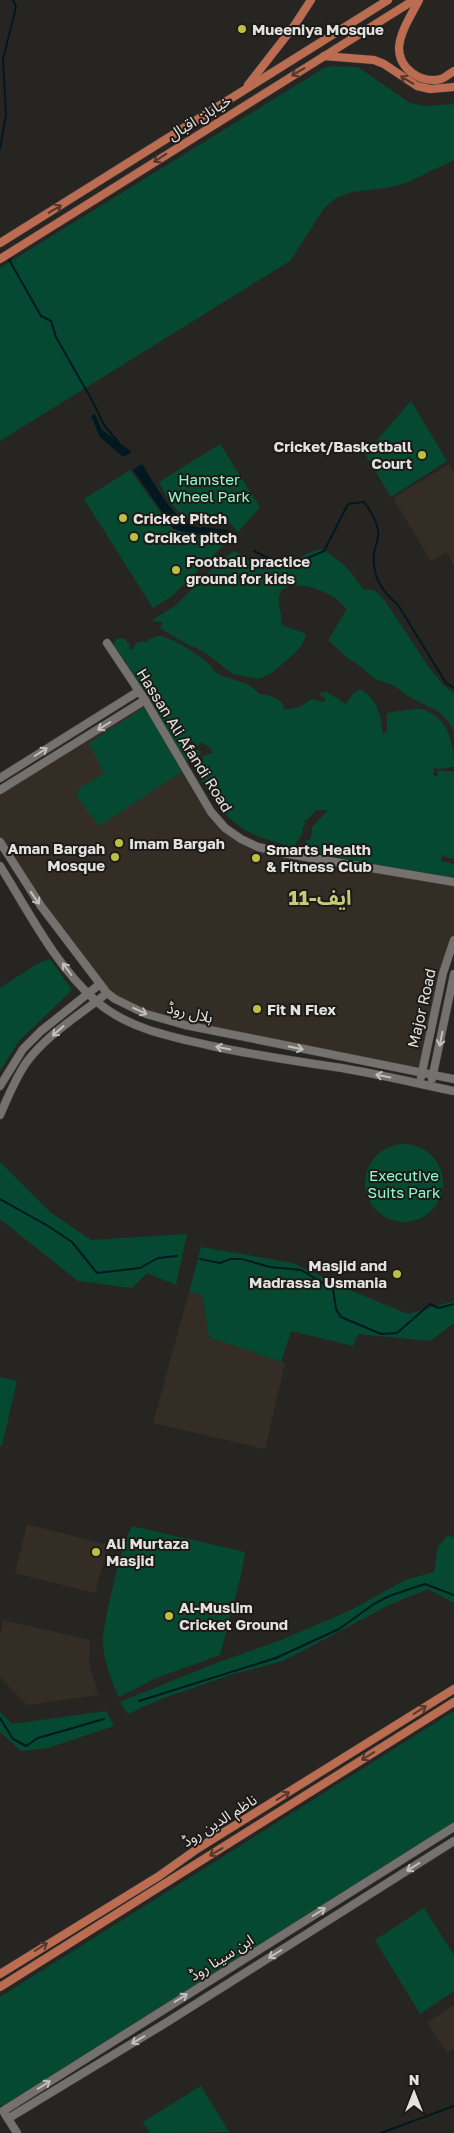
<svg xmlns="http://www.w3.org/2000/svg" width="454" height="2133" font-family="'Golos Text','Noto Sans Arabic',sans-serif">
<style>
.built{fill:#342d26}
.green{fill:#054933}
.water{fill:#001920}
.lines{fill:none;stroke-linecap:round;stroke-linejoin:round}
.stream{stroke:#001920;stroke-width:2}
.secondary-casing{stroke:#43413e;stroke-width:9}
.primary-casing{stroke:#43413e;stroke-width:9}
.secondary{stroke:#74716e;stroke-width:8}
.primary{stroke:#bb6c51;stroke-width:8}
.oneway{stroke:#54372c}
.oneway2{stroke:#c2c0be}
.poi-dot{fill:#bcbf44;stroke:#1d1b18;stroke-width:2}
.labels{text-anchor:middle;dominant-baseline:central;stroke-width:4;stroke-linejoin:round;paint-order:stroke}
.poi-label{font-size:15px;font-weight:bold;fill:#e4e2e0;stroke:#1d1b18;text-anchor:start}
.street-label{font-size:15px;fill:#e4e2e0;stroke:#1d1b18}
.park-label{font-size:15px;fill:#8cfccb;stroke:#1d1b18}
.district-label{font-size:20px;font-weight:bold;fill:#c5c97b;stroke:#1d1b18}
</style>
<rect width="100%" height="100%" fill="#272522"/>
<g class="built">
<path d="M449,464L454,473V565L446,552L431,561L393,498Z"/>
<path d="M145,704L212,806L234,830L253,841L384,870L454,882V941L421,1072L159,1019L107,993L87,967L0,840V794Z"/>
<path d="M189,1292L202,1294L209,1337L285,1363L265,1449L153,1423Z"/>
<path d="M27,1524L108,1545L95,1593L15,1573Z"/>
<path d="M3,1620L90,1640L89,1663L98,1695L27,1705L0,1677V1636Z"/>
<path d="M454,2005V2048L447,2053L427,2023Z"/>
</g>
<g class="green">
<path d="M332,66L358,67L410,103L425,106L454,104V160L406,183L386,188L352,192L336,198L325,207L290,261L0,441V268L324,68Z"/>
<path d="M411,401L447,461L391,497L365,454Z"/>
<path d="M220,444L260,507L238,532L227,520C185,516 181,525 159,482Z"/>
<path d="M130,470L173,530L230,539L172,596L153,608L84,499Z"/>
<path d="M319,549C338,556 352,572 363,589L374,590L385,601L428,666L443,685L454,693V733L449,722L439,712L408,696L393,685L375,679L355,662L350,660L328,640L347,609C342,605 338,599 332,596C313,585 271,574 280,610C282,615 280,620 282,625L306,634L302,645L294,654L273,672L259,679L233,674L204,652L185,643L160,628L163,622L153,621L152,620L175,606L219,562L234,551C242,554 247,561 254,563C266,567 279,566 291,566L304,555Z"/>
<path d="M157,636C171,636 197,654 208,663C212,666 213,672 218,674C231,680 251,682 259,694C269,695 278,697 284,706L283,710L300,707L312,699L321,702L325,701L326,699L319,694L322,692L325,693V691L346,704C350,698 354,690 362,690C380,703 380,715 383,735L387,731V713C393,712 418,708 422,709C449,719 454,742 454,767L437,769L434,767L433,775L438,777V771H454V858H448L442,855L441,861L454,864V880L317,854L313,850V847H307L306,840H311L310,837L312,834V827L328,810H316L308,819L304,820L306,824L302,828L303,832L294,847C236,833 225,820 195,770L196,763L203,760V756L212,753C210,744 205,746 200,742L198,747L194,742L187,741V746L201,751L200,756L192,757L190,763C177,755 169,736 161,722L162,719L155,716L127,669L126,660L121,659L113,647L115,640L118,638L126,639V642L130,644L129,649L132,650L136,643L145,641L144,643L149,642L148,640Z"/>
<path d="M145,707L183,771L99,826L78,798L77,790L104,773L89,743Z"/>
<path d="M50,959L72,990L19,1041L0,1071V988L37,964Z"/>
<circle cx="404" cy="1183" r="39"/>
<path d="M0,1162L50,1212L91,1240L187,1234L176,1285L147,1273L132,1288L78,1281L0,1219Z"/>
<path d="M201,1247L293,1263L352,1291L408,1314L454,1301V1323L430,1341L358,1334L353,1346L291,1331L281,1362L209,1337L202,1294L189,1292Z"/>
<path d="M0,1377L17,1381L2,1446H0Z"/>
<path d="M132,1526L245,1552L242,1571L220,1655L156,1678L119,1697C111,1680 105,1664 103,1646C101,1629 123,1540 132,1526Z"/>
<path d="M448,1535L454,1538V1603L428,1589L389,1605L283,1661L230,1675L161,1699L128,1714L120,1702L211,1665L281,1640L351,1610L405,1580L434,1572L438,1547Z"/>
<path d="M106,1711L114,1726L48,1748L21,1751L0,1732V1712L12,1724Z"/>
<path d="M454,1711V1824L6,2106L0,2105V1997Z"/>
<path d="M424,1908L454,1955V1991L420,2014L375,1940Z"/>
<path d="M201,2086L229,2132L150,2133L143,2122Z"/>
</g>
<g class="water">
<path d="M95,414L102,430L132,452L123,457L100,437L91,416Z"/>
<path d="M142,464C153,481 172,517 191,525C205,531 222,531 237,533L232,539L182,532L173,528L133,470Z"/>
</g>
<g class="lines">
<g class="stream">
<path d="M0,149L6,115L3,59L16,7L13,0"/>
<path d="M7,256L41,316L51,321L56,337L94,404L104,425L119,443"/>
<path d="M202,528L228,531"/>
<path d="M254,551L280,564L303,560L324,551L348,504L364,502C370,510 376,519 378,530C380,537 375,546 374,553C372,577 381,590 398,605L446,683L454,688"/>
<path d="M0,1199L48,1226L72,1242L97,1273L140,1268L158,1258L177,1256"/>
<path d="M200,1259L220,1263L231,1259H242L270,1267L301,1270L333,1289L336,1309L341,1317L381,1334L397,1333L430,1304L439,1308L454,1304"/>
<path d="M139,1701L276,1658L339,1629L374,1604L389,1596L425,1584L454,1595"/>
<path d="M0,1718L13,1739L26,1746L38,1738L104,1719"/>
<path d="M381,2133L454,2106"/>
</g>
<defs>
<g id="secondary">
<path d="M107,643L145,700L211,812L225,828L241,839L258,847L288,854L454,882"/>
<path d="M0,778L139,691"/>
<path d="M0,790L145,700"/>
<path d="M0,842L41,906L107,993L115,999L146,1014L185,1025L454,1079"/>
<path d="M0,866C29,912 55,965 96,1001C128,1029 172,1037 212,1046C253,1055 294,1061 335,1067C375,1073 414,1083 454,1091"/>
<path d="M421,1077L443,973L454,940"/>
<path d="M432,1079L454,974"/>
<path d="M0,1086L23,1049L41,1031L100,984"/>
<path d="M0,1115C8,1097 15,1079 26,1063C47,1034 80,1015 107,993"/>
<path d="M3,2111L454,1827"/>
<path d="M5,2114L17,2133"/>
<path d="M9,2118L164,2024L454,1841"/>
</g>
<g id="primary">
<path d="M419,0C412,14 400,31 399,48C399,69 421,84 441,79C445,78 450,73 454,71"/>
<path d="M324,56L374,60L384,64L417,86L430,89L454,87"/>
<path d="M248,85L294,26L311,0"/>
<path d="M0,243L388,0"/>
<path d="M0,259L414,0"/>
<path d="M0,1974L159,1876L197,1849L454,1689"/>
<path d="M0,1987L454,1702"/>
</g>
</defs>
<use href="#secondary" class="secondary-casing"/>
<use href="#primary" class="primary-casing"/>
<use href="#secondary" class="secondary"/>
<use href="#primary" class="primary"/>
</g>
<defs><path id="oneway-shaft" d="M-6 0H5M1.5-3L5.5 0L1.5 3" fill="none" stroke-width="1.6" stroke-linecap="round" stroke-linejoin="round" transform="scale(1.25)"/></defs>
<g class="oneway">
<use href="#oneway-shaft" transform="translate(298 72) rotate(149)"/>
<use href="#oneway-shaft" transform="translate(407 80) rotate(-149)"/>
<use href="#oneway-shaft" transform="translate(160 158) rotate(147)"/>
<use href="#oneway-shaft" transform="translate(55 209) rotate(-31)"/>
<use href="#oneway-shaft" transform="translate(420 1710) rotate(-32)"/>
<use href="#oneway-shaft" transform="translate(368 1756) rotate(148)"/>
<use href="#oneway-shaft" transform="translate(283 1796) rotate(-32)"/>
<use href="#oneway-shaft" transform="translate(216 1852) rotate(149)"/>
<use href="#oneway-shaft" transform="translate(41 1947) rotate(-32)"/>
</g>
<g class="oneway2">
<use href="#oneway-shaft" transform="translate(104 726) rotate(148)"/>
<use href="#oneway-shaft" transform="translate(41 752) rotate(-32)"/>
<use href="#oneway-shaft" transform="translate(35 898) rotate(55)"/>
<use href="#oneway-shaft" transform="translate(67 969) rotate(-127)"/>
<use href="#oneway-shaft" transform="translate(140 1011) rotate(25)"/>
<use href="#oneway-shaft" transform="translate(58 1031) rotate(139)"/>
<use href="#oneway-shaft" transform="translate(441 1039) rotate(101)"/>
<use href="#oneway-shaft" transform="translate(223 1048) rotate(-168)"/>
<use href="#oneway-shaft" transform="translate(296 1048) rotate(12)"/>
<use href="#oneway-shaft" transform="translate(383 1076) rotate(-169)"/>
<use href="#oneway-shaft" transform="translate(413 1867) rotate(148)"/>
<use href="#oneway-shaft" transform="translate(319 1912) rotate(-32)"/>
<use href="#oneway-shaft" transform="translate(275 1954) rotate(148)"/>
<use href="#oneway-shaft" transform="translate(181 1998) rotate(-32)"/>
<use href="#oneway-shaft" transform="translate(138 2040) rotate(149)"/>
<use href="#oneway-shaft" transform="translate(44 2085) rotate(-32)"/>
</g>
<g class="poi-dot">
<circle cx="242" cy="29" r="5"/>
<circle cx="422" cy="455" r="5"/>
<circle cx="123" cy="518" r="5"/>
<circle cx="134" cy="537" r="5"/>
<circle cx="176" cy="570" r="5"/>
<circle cx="119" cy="843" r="5"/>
<circle cx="115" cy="857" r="5"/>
<circle cx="256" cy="858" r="5"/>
<circle cx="257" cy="1009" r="5"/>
<circle cx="397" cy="1274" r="5"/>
<circle cx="96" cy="1552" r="5"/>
<circle cx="169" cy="1616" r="5"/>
</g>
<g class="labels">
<g class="poi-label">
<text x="252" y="29">Mueeniya Mosque</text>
<text x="412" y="446" text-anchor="end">Cricket/Basketball<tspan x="412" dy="17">Court</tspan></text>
<text x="133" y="518">Cricket Pitch</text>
<text x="144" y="537">Crciket pitch</text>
<text x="186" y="561">Football practice<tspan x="186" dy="17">ground for kids</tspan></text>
<text x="129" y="843">Imam Bargah</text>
<text x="105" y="848" text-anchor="end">Aman Bargah<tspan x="105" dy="17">Mosque</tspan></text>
<text x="266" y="849">Smarts Health<tspan x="266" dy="17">&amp; Fitness Club</tspan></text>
<text x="267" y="1009">Fit N Flex</text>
<text x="387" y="1265" text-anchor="end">Masjid and<tspan x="387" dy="17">Madrassa Usmania</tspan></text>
<text x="106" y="1543">Ali Murtaza<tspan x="106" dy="17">Masjid</tspan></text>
<text x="179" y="1607">Al-Muslim<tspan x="179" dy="17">Cricket Ground</tspan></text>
</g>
<g class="street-label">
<text transform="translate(199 117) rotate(-32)">خیابان اقبال</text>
<text transform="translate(185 740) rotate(58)">Hassan Ali Afandi Road</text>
<text transform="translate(421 1008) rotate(-77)">Major Road</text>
<text transform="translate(190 1012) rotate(13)">ہلال روڈ</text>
<text transform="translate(219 1820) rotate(-32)">ناظم الدین روڈ</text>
<text transform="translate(221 1957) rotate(-32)">ابن سینا روڈ</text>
</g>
<g class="park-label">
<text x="209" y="479">Hamster<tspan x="209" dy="17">Wheel Park</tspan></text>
<text x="404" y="1175">Executive<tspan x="404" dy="17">Suits Park</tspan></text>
</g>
<g class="district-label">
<text x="320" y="897">ایف-11</text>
</g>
</g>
<g transform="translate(414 2093)" stroke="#1d1b18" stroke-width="4" paint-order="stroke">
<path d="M0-4L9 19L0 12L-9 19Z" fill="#e4e2e0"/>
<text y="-8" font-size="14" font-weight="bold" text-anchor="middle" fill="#e4e2e0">N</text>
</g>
</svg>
